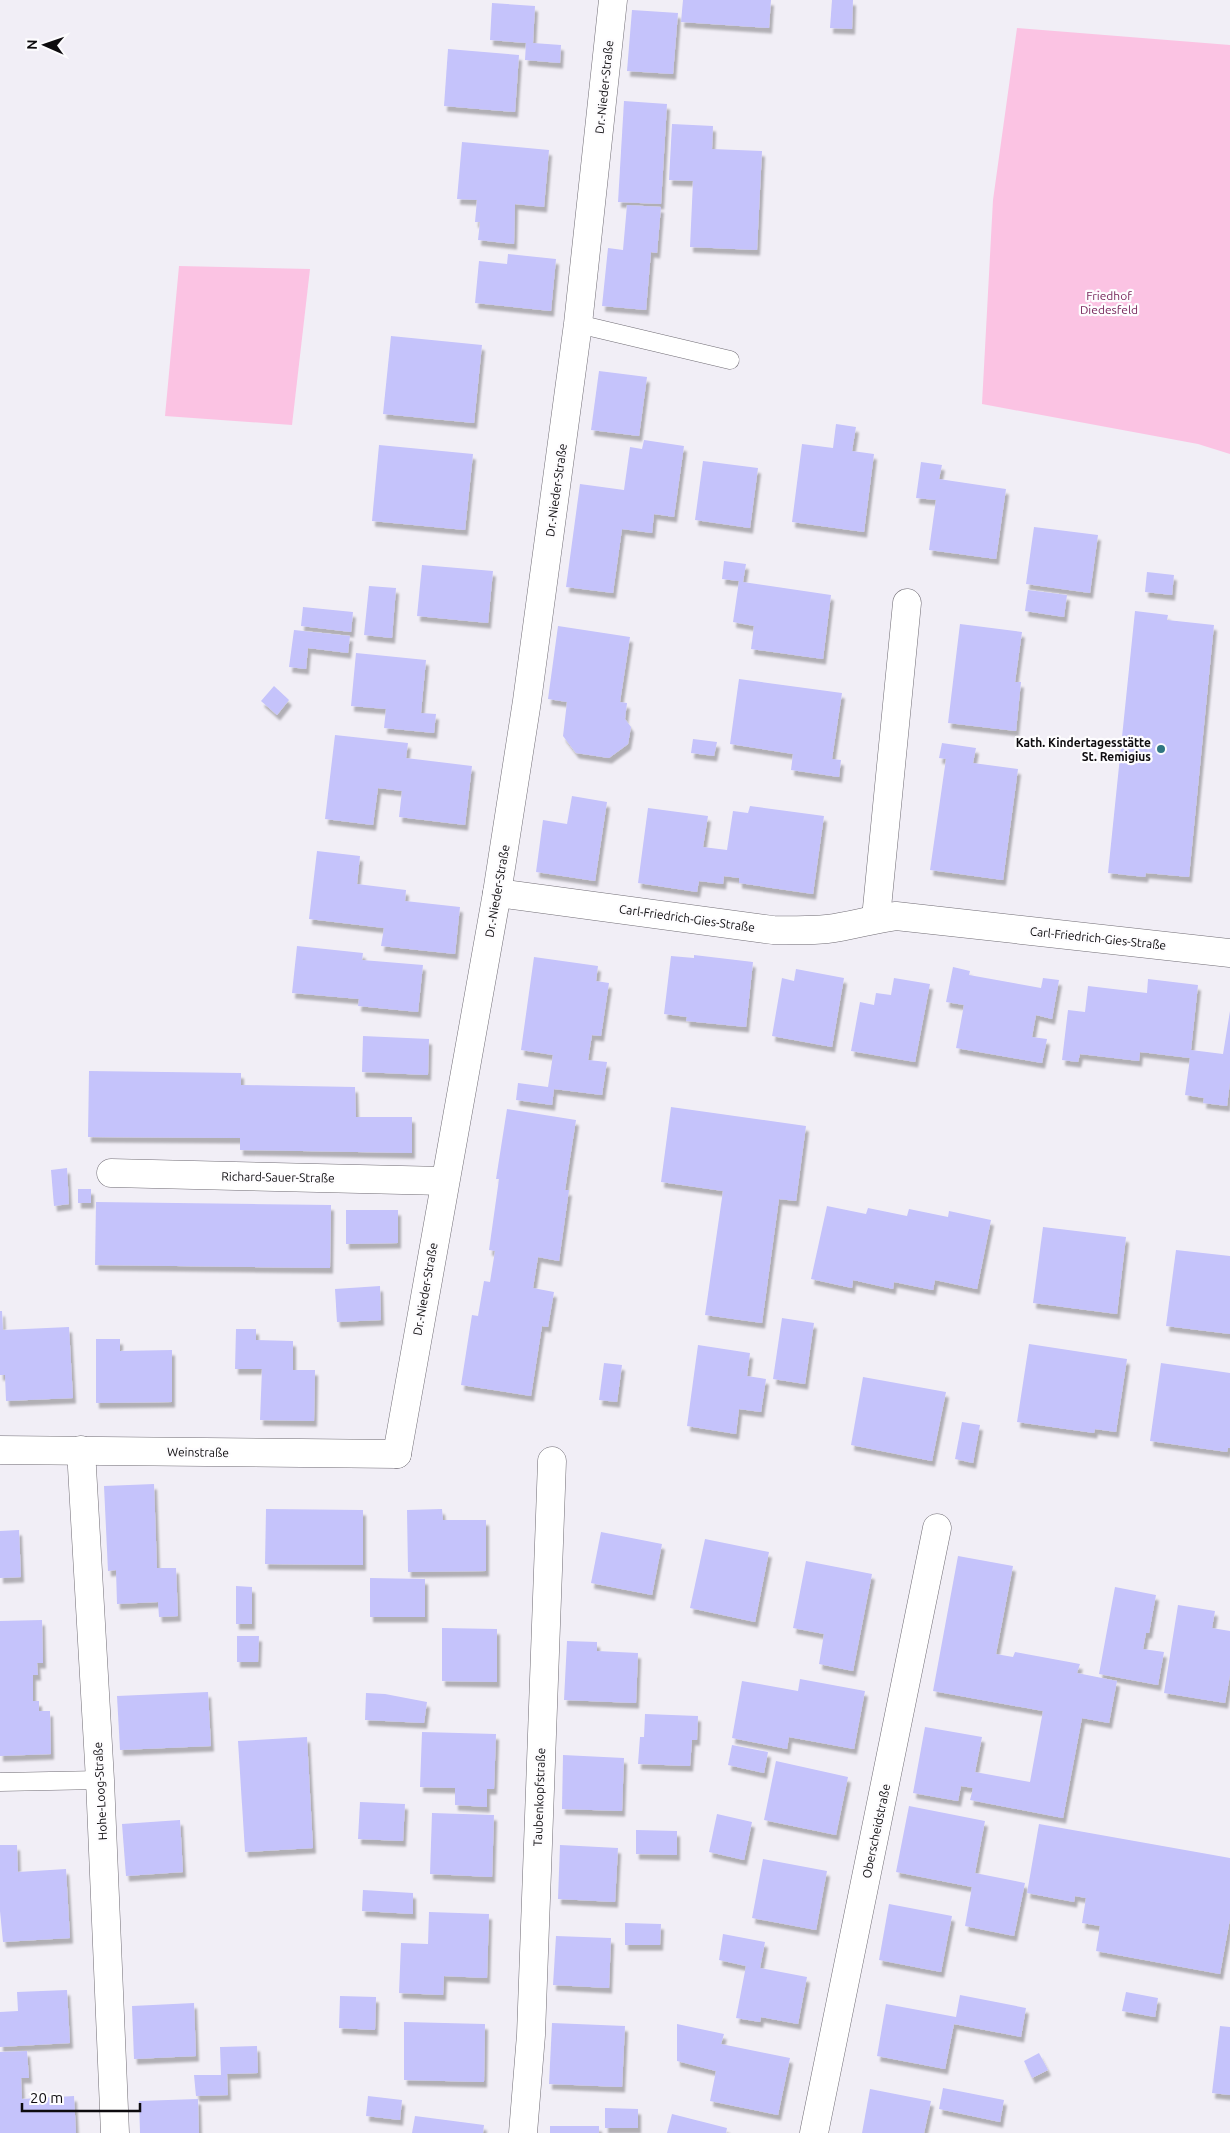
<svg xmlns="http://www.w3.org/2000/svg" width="1230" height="2133" font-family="Ubuntu,sans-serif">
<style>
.green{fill:#fbc3e3}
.building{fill:#c5c3fb;filter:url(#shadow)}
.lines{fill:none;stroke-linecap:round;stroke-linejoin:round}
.lane-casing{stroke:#716d75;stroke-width:19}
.street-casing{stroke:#716d75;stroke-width:29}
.secondary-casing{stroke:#716d75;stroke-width:29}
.lane{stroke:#fff;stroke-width:18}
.street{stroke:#fff;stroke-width:28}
.secondary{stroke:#fff;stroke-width:28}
.poi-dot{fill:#2f7681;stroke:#fdfcfe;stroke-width:2}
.labels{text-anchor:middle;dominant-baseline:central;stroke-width:4.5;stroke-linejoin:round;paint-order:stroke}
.street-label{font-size:12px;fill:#0d0b0e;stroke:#fdfcfe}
.park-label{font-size:12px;fill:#78275c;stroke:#fdfcfe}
.poi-label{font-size:12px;font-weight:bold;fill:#0d0b0e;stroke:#fdfcfe;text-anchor:end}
</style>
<defs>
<filter id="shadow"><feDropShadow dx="3" dy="5.5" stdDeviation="1" flood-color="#0004"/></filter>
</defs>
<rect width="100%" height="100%" fill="#f1eef6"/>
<g class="green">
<path d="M1017,28L1230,45V454L1198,444L982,404L993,200Z"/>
<path d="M179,266L310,269L292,425L165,416Z"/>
</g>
<g class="building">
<path d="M683,0H771L769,28L681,22Z"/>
<path d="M832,0H853L852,29L830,28Z"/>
<path d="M492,3L535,6L533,43L561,45L560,63L525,60L526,43L490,40Z"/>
<path d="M632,10L678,13L673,74L627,71Z"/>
<path d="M448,49L519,55L515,112L444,106Z"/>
<path d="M624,101L667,104L661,204L618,202Z"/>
<path d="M672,124L713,126L712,149L762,151L757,250L690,247L693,181L669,180Z"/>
<path d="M462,142L549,150L544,207L515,204L514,244L478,240L480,222H475L477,200L457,199Z"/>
<path d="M627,205L661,207L657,253L651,252L646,310L602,306L608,248L623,250Z"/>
<path d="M508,254L556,259L551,311L475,303L479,261L507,264Z"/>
<path d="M391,336L482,345L474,423L383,414Z"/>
<path d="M599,371L647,377L639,436L591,430Z"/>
<path d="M836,424L856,427L852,451L874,454L864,532L792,522L802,444L833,448Z"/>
<path d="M644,440L684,446L674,517L654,514L652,533L622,529L613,593L566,587L580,484L624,490L630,447L642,449Z"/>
<path d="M379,445L473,454L465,530L372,521Z"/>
<path d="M703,461L758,468L750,528L695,520Z"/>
<path d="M921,462L942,465L939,479L1006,489L996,559L929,550L936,500L916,498Z"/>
<path d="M1034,527L1098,535L1090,593L1026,584Z"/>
<path d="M724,561L746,564L743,582L831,595L823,659L751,649L754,626L733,622L739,581L722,579Z"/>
<path d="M422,565L493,571L488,623L417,616Z"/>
<path d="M1147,572L1174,575L1172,595L1145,592Z"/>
<path d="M369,586L396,588L392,638L364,635Z"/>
<path d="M1028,590L1067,595L1064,617L1025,611Z"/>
<path d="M303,607L353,612L351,632L301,626Z"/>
<path d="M1135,611L1168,615L1167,620L1214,625L1189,877L1146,873L1145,877L1108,873Z"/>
<path d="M960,624L1022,632L1015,682H1021L1016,731L948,723Z"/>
<path d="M558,626L630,637L620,702L627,703L625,719L631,727L628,744L609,758L576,753L563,736L567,702L548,699Z"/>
<path d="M294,630L350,636L348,653L308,648L306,669L289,667Z"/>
<path d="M356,653L426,660L421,713L436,714L434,733L384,728L386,709L351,706Z"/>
<path d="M739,679L842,693L832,759L841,760L839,777L791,770L793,754L730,744Z"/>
<path d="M274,686L289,700L277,715L261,701Z"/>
<path d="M335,735L408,743L406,758L472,766L465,825L399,817L402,791L378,788L373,825L325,819Z"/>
<path d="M693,739L717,742L714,756L691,753Z"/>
<path d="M942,743L976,748L973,763L1018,769L1003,880L930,870L946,759L939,758Z"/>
<path d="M572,796L607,802L595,881L536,872L543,820L567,824Z"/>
<path d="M750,806L824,816L813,894L739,883V878L724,876L723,884L699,881L697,892L638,883L648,808L708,816L703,847L727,850L733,811L748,813Z"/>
<path d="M317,851L360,856L357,884L406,890L405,901L460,907L455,954L381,946L384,928L309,919Z"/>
<path d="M297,946L363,953L362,960L423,965L418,1012L358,1006L359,999L292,993Z"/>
<path d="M694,955L753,962L746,1027L686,1021L687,1017L664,1014L671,956L694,958Z"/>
<path d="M534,957L598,966L596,981L609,983L601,1036L592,1035L588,1060L607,1062L602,1095L554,1089L552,1105L516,1100L518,1083L548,1087L553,1055L521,1050Z"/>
<path d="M953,967L970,971L969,975L1041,988L1043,978L1059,980L1052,1019L1036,1015L1032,1037L1047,1039L1042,1063L956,1048L964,1005L946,1002Z"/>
<path d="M796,969L844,978L832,1047L772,1036L782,978L794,981Z"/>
<path d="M894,978L930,984L915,1062L851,1051L860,1002L874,1005L876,993L891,995Z"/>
<path d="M1148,979L1198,985L1191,1050L1223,1054L1230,1011V1082L1227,1106L1203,1103L1204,1098L1185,1095L1190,1058L1140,1052L1139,1061L1080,1054L1078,1062L1062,1060L1068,1010L1085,1012L1088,986L1147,993Z"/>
<path d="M363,1036L429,1039L428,1075L362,1072Z"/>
<path d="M89,1071L241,1073V1085L355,1087L356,1117H412V1153L240,1150V1138L88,1137Z"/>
<path d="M671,1107L806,1126L796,1201L779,1199L762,1323L705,1315L723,1191L661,1182Z"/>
<path d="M507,1109L576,1120L565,1190H569L559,1261L538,1257L533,1288L554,1292L548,1327L542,1326L531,1396L461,1385L472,1315L478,1316L484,1281L490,1282L495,1251L489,1250L499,1179H496Z"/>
<path d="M67,1168L69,1204L54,1206L51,1170Z"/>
<rect x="78" y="1189" width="13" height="14"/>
<path d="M96,1202L331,1205L330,1268L95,1265Z"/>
<path d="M827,1206L866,1214L868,1208L907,1216L909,1209L948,1217L949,1211L991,1220L977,1289L935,1280L933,1290L894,1282L893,1289L853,1280L852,1288L811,1279Z"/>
<path d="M346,1210H398V1243L346,1244Z"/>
<path d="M1043,1227L1126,1237L1117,1314L1033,1303Z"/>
<path d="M1176,1250L1230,1256V1334L1166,1326Z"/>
<path d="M380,1286L381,1320L337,1322L335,1289Z"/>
<path d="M0,1311H2L3,1330L69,1327L73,1398L6,1401L5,1375H0Z"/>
<path d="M782,1318L814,1323L805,1384L773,1379Z"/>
<path d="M236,1329H256V1340L293,1341V1370H315L314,1421L260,1420L262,1369H235Z"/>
<path d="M96,1339H120V1351L172,1350V1402L96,1403Z"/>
<path d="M1029,1344L1127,1359L1116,1432L1095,1429L1094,1433L1017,1422Z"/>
<path d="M698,1345L750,1353L747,1376L766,1379L761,1412L739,1409L736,1434L687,1426Z"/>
<path d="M604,1363L622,1365L617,1402L599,1400Z"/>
<path d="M1161,1363L1230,1373V1448H1228L1227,1452L1150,1441Z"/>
<path d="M863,1377L946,1392L932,1461L851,1445Z"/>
<path d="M962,1422L980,1425L973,1463L955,1459Z"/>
<path d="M154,1484L157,1568H176L178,1616L159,1617L158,1602L117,1604L116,1570L108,1571L104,1486Z"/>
<path d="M266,1509L363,1510V1565L265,1564Z"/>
<path d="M442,1509L443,1520H486V1571L408,1572L407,1510Z"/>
<path d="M19,1530L21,1577L0,1578V1531Z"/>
<path d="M601,1532L662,1544L652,1595L591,1583Z"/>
<path d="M705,1539L769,1552L755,1622L690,1608Z"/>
<path d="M958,1556L1013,1566L996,1654L1013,1657L1015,1652L1080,1664L1077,1673L1117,1681L1109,1723L1082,1718L1063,1818L970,1800L973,1788L961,1786L958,1801L913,1793L925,1727L982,1737L975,1772L1030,1782L1043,1711L933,1691Z"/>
<path d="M806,1561L872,1574L853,1671L819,1664L824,1634L793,1628Z"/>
<path d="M370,1578L425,1579V1617H370Z"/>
<path d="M236,1586L252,1587V1624H236Z"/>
<path d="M1115,1587L1156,1595L1149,1633H1146L1143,1649L1164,1652L1158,1685L1099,1674Z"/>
<path d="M1178,1605L1215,1611L1212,1628L1230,1631V1675L1225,1703L1164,1693Z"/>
<path d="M42,1620L43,1663H37L38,1675H33V1701H39V1711H50L51,1754L0,1756V1621Z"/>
<path d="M442,1628L497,1629V1682L442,1681Z"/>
<path d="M237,1636H259L258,1662H237Z"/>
<path d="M567,1641L597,1642V1651L638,1653L636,1703L564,1700Z"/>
<path d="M800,1679L865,1691L854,1749L789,1737L787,1749L732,1738L742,1681L798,1691Z"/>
<path d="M208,1692L211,1746L120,1750L117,1696Z"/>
<path d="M366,1693L385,1694L427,1702L424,1723L365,1720Z"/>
<path d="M645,1714L698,1716L697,1740H692L690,1766L638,1764L640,1737H644Z"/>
<path d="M422,1732L496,1734L494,1789H487V1807L455,1805V1788L420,1787Z"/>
<path d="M307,1737L313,1848L245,1852L238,1741Z"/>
<path d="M732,1745L768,1752L764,1773L728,1765Z"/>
<path d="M563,1755L624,1758L622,1811L562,1809Z"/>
<path d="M776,1761L848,1777L836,1835L764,1820Z"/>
<path d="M360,1802L405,1804L403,1841L358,1839Z"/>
<path d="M909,1806L985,1821L975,1873L1025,1883L1014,1936L965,1926L972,1887L896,1872Z"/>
<path d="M432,1813L494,1815L492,1877L430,1874Z"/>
<path d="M717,1814L752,1822L744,1860L709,1852Z"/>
<path d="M180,1820L183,1872L126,1876L122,1824Z"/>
<path d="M1039,1824L1230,1858V1919L1220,1974L1096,1951L1100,1926L1082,1923L1086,1898L1075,1896L1074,1902L1027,1893Z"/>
<path d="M636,1830L677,1831V1855L636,1854Z"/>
<path d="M0,1845H17L18,1872L66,1869L70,1938L3,1942L0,1911Z"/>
<path d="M560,1845L618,1848L615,1902L558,1899Z"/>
<path d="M763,1859L827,1871L816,1930L752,1918Z"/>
<path d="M363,1890L413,1893V1914L362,1911Z"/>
<path d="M889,1904L952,1916L941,1972L879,1960Z"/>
<path d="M429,1912L489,1914L487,1978L444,1976L443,1995L399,1993L401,1943L428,1944Z"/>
<path d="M625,1923L661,1924L660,1945H625Z"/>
<path d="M723,1934L765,1942L760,1968L807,1977L798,2024L761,2017L760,2022L736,2018L746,1966L719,1960Z"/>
<path d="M556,1936L611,1938L609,1988L553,1985Z"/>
<path d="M67,1990L70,2043L0,2047V2012L18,2011L17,1992Z"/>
<path d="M1126,1992L1158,1998L1155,2017L1122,2011Z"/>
<path d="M960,1995L1026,2008L1021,2037L954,2024L945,2069L877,2056L886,2004L956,2017Z"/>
<path d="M340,1996L376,1997L375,2030L339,2028Z"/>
<path d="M194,2003L196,2056L134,2059L132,2006Z"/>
<path d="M404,2022L485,2024L484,2082L404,2080Z"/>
<path d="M552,2023L625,2026L622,2087L549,2084Z"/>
<path d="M677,2024L724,2034L721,2044L790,2058L778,2115L710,2101L716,2071L677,2061Z"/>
<path d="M1220,2026L1230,2027V2095L1212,2093Z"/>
<path d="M257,2046L258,2073L227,2074L228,2095L196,2096L194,2075H221L220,2047Z"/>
<path d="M27,2051L29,2078H21L22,2099L74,2096L76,2133H0V2052Z"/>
<path d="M1039,2053L1048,2070L1032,2078L1024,2061Z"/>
<path d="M943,2088L1004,2100L1000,2122L939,2109Z"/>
<path d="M870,2089L931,2101L924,2133H862Z"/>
<path d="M368,2096L402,2100L400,2120L366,2116Z"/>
<path d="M198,2099L199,2133H140L139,2101Z"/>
<path d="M605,2108L638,2109V2128H605Z"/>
<path d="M672,2114L727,2128L726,2133H667Z"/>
<path d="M415,2116L484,2125L483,2133H412Z"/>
<rect x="550" y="2126" width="49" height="7"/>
</g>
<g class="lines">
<defs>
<g id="lane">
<path d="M578,324L730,360"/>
<path d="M0,1782L100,1780"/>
</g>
<g id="street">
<path d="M497,893L773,930C791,930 809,931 827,929C851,926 873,919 896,916L1230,953"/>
<path d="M876,918L907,603"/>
<path d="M111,1173L444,1181"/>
<path d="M81,1450L100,1780L115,2133"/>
<path d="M397,1454L497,893L527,701L578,324L613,0"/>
<path d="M523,2133L531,2035L552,1461"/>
<path d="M814,2133L937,1528"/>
</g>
<path id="secondary" d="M0,1450L397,1454"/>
</defs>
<use href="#lane" class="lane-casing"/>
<use href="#street" class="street-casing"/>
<use href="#secondary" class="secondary-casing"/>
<use href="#lane" class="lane"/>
<use href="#street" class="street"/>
<use href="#secondary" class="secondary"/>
</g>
<circle class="poi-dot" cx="1161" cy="749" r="5"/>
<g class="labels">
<g class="street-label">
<text transform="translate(604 87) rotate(-84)">Dr.-Nieder-Straße</text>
<text transform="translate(556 490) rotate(-82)">Dr.-Nieder-Straße</text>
<text transform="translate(497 891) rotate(-80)">Dr.-Nieder-Straße</text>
<text transform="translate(687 918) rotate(8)">Carl-Friedrich-Gies-Straße</text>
<text transform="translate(1098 938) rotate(6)">Carl-Friedrich-Gies-Straße</text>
<text transform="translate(278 1177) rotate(1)">Richard-Sauer-Straße</text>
<text transform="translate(425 1289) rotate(-80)">Dr.-Nieder-Straße</text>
<text transform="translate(198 1452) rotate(1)">Weinstraße</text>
<text transform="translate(100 1791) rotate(-93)">Hohe-Loog-Straße</text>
<text transform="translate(539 1797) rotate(-88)">Taubenkopfstraße</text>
<text transform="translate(876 1831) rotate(-78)">Oberscheidstraße</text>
</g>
<g class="park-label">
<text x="1109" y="295">Friedhof<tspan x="1109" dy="14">Diedesfeld</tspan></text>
</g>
<g class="poi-label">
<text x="1151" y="742">Kath. Kindertagesstätte<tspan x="1151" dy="14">St. Remigius</tspan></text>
</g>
</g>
<g transform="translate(45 45) rotate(272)" stroke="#fdfcfe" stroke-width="4" paint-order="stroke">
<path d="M0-4L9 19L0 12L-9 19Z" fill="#0d0b0e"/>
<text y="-8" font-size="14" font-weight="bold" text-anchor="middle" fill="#0d0b0e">N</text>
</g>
<path d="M22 2103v8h118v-8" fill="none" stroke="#0d0b0e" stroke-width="2.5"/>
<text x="30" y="2103" font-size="15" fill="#0d0b0e" stroke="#fdfcfe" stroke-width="4" paint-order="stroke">20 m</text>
</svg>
